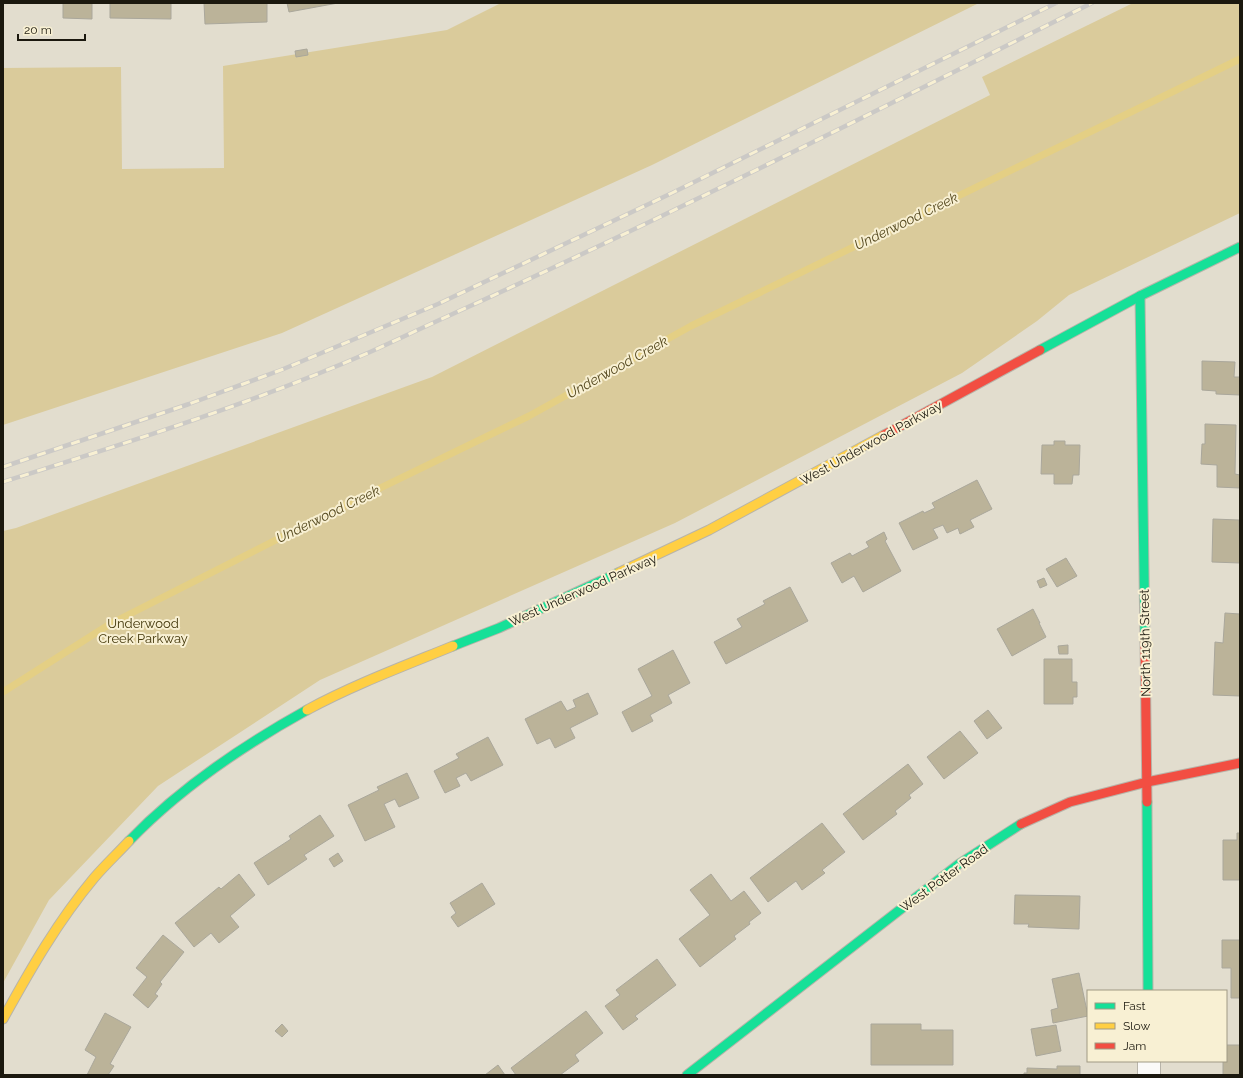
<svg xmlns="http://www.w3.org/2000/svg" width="1243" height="1078" font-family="Raleway,sans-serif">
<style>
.green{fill:#dacb9b}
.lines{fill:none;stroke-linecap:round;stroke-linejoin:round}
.stream{stroke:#e4cf84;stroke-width:7}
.building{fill:#bbb399;stroke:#aaa79b}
.street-casing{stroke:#b8b4a9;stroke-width:24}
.fast-casing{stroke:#b8b4a9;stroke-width:11}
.slow-casing{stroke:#b8b4a9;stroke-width:11}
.jam-casing{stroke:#b8b4a9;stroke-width:11}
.street{stroke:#fbfaf8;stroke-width:22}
.fast{stroke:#16e098;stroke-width:9}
.slow{stroke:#ffcf43;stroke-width:9}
.jam{stroke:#f24e42;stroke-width:9}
.rail-casing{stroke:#cbc9c6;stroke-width:4.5}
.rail{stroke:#f8f0d3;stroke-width:3;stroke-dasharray:9;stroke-linecap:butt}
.labels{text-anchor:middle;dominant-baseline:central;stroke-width:4;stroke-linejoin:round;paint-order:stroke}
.street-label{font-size:13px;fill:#1b180e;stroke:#f8f0d3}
.park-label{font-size:13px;fill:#43370b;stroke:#f8f0d3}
.water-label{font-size:14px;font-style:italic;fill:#54481e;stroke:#f8f0d3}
</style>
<rect width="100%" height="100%" fill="#e2ddce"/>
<g class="green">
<path d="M501,3H979L652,165L282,333L3,425V68L121,67L122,169L224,168L223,66L447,30Z"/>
<path d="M1133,3H1240V213L1069,295L1037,321L962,373L675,523L320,680L158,786L49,900L3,983V531L16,528L432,377L990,95L982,77Z"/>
</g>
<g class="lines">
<path class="stream" d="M3,692L110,624L341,507L529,416L691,326L1240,59"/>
</g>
<g class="building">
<path d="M63,3H92V19L63,18Z"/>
<path d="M110,3H171V19L110,18Z"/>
<path d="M204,3H267V22L205,24Z"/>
<path d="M287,3H338L289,12Z"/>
<path d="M307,49L308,55L296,57L295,51Z"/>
<path d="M1202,361L1235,362L1234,377H1240V395L1216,394V391L1202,390Z"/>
<path d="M1205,424L1236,425L1235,474L1240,475V488L1217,487V465L1201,464L1202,444H1205Z"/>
<path d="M1054,441H1065V445H1080L1079,475H1073L1072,484H1054V474H1041L1042,445H1054Z"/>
<path d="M977,480L992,509L970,520L974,527L960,534L958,528L947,533L943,525L933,529L938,538L913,550L899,523L923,511L924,513L935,508L932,503Z"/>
<path d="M1213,519L1239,520L1240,563L1212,562Z"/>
<path d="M884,532L887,539L885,541L901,571L863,592L854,576L842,583L831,563L850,553L852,556L869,547L866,542Z"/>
<path d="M1066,558L1077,576L1057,587L1046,569Z"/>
<path d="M1044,578L1047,585L1040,588L1037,581Z"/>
<path d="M790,587L808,621L726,664L714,642L742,627L737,619L765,604L763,601Z"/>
<path d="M1033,609L1040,623H1039L1046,637L1012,656L997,629Z"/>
<path d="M1225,613L1240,614V696L1213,695L1215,642L1223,643Z"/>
<path d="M1068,645V654H1059L1058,646Z"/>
<path d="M673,650L690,683L668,695L672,703L650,715L653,721L632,732L622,712L652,696L638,669Z"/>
<path d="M1044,659H1072V682H1077V697H1073V704H1044Z"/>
<path d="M588,693L598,714L570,728L575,738L555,748L550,738L537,744L525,719L561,701L567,711L576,707L573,700Z"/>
<path d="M988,710L1002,728L987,739L974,721Z"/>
<path d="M960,731L978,753L944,779L927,757Z"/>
<path d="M488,737L503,765L471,781L466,773L456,778L460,786L445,793L434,771L459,758L456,754Z"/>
<path d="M908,764L923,784L909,795L911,798L895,811L897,814L863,840L843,814Z"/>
<path d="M407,773L419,798L399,807L395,799L384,804L395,827L365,841L348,805L379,790L377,787Z"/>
<path d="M320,815L334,836L304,855L307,859L268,885L254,863L291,839L289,836Z"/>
<path d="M822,823L845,852L822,870L825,873L802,890L796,881L768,902L750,878Z"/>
<path d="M1237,833H1240V880H1223V840H1237Z"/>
<path d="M338,853L343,861L334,867L329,859Z"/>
<path d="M239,874L255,895L230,916L239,927L219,943L211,933L194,947L175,923L219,887L221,889Z"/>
<path d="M711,874L731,901L744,891L761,913L749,922L750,924L734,936L736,939L700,967L679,939L710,915L690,890Z"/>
<path d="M482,883L495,904L458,927L451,917L456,913L450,903Z"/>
<path d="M1015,895L1080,896L1079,929L1028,927L1029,924H1014Z"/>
<path d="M163,935L184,952L160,982L162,984L155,994L158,996L148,1008L133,995L147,977L136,968Z"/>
<path d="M1222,940H1240V998H1231V968H1222Z"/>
<path d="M657,959L676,985L635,1016L638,1019L623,1030L605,1006L620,995L616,990Z"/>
<path d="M1079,973L1088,1016L1053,1023L1051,1010L1058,1008L1052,979Z"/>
<path d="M586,1011L603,1033L575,1055L579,1061L560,1075H516L511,1068Z"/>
<path d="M105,1013L131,1027L110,1064L114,1066L108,1075H87L96,1057L85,1050Z"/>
<path d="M282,1024L288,1031L282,1037L275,1031Z"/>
<path d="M871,1024H921V1030H953V1065H871Z"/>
<path d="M1056,1025L1061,1051L1036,1056L1031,1029Z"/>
<path d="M1226,1045H1240V1075H1223V1061H1226Z"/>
<path d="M498,1065L505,1075H485Z"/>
<path d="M1057,1066H1080V1075H1024V1073H1027V1068L1057,1069Z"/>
</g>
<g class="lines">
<defs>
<path id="street" d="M1149,1061V1075"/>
<g id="fast">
<path d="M1140,296L1145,641"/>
<path d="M1040,350L1140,296L1240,247"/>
<path d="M453,646L499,628L618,573"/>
<path d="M1147,802L1148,991"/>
<path d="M129,841C181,787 242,746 307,710"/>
<path d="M687,1075L959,864L1021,824"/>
</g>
<g id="slow">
<path d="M618,573L709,530L884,435"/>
<path d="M307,710C353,685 404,666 453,646"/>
<path d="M3,1019C30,970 58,921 94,878C105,865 118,853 129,841"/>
</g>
<g id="jam">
<path d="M884,435L1040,350"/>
<path d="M1145,641L1147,802"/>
<path d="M1021,824L1070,802L1147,782L1240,763"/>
</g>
</defs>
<use href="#street" class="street-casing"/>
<use href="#fast" class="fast-casing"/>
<use href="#slow" class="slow-casing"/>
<use href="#jam" class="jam-casing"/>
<use href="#street" class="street"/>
<use href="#fast" class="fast"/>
<use href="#slow" class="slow"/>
<use href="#jam" class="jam"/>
<defs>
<g id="rail">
<path d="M3,467L189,404L281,370L438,304L672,193L1056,3"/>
<path d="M3,482C126,443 251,404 370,352C399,339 428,325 457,312C671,215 881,108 1092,3"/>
</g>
</defs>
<use href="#rail" class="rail-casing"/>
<use href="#rail" class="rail"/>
</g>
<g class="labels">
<g class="street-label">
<text transform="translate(871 443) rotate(-29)">West Underwood Parkway</text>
<text transform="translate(583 590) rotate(-24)">West Underwood Parkway</text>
<text transform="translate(1145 643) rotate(-91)">North 119th Street</text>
<text transform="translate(944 878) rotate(-36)">West Potter Road</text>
</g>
<g class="park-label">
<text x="143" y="623">Underwood<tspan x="143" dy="15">Creek Parkway</tspan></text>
</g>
<g class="water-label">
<text transform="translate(906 221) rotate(-26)">Underwood Creek</text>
<text transform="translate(617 367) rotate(-29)">Underwood Creek</text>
<text transform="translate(328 514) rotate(-26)">Underwood Creek</text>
</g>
</g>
<rect width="1243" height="1078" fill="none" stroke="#1b180e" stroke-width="8"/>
<rect x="1087" y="990" width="140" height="72" fill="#f8f0d3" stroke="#a09a84"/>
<rect x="1095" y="1003" width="20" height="6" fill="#16e098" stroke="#a09a84"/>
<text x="1123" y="1010" font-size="12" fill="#1b180e">Fast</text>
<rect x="1095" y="1023" width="20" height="6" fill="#ffcf43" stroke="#a09a84"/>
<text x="1123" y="1030" font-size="12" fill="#1b180e">Slow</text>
<rect x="1095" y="1043" width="20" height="6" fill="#f24e42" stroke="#a09a84"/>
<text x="1123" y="1050" font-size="12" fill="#1b180e">Jam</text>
<path d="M18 34v6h67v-6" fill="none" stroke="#1b180e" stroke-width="2"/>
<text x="24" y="34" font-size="12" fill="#1b180e" stroke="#f8f0d3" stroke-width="3" paint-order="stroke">20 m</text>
</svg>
